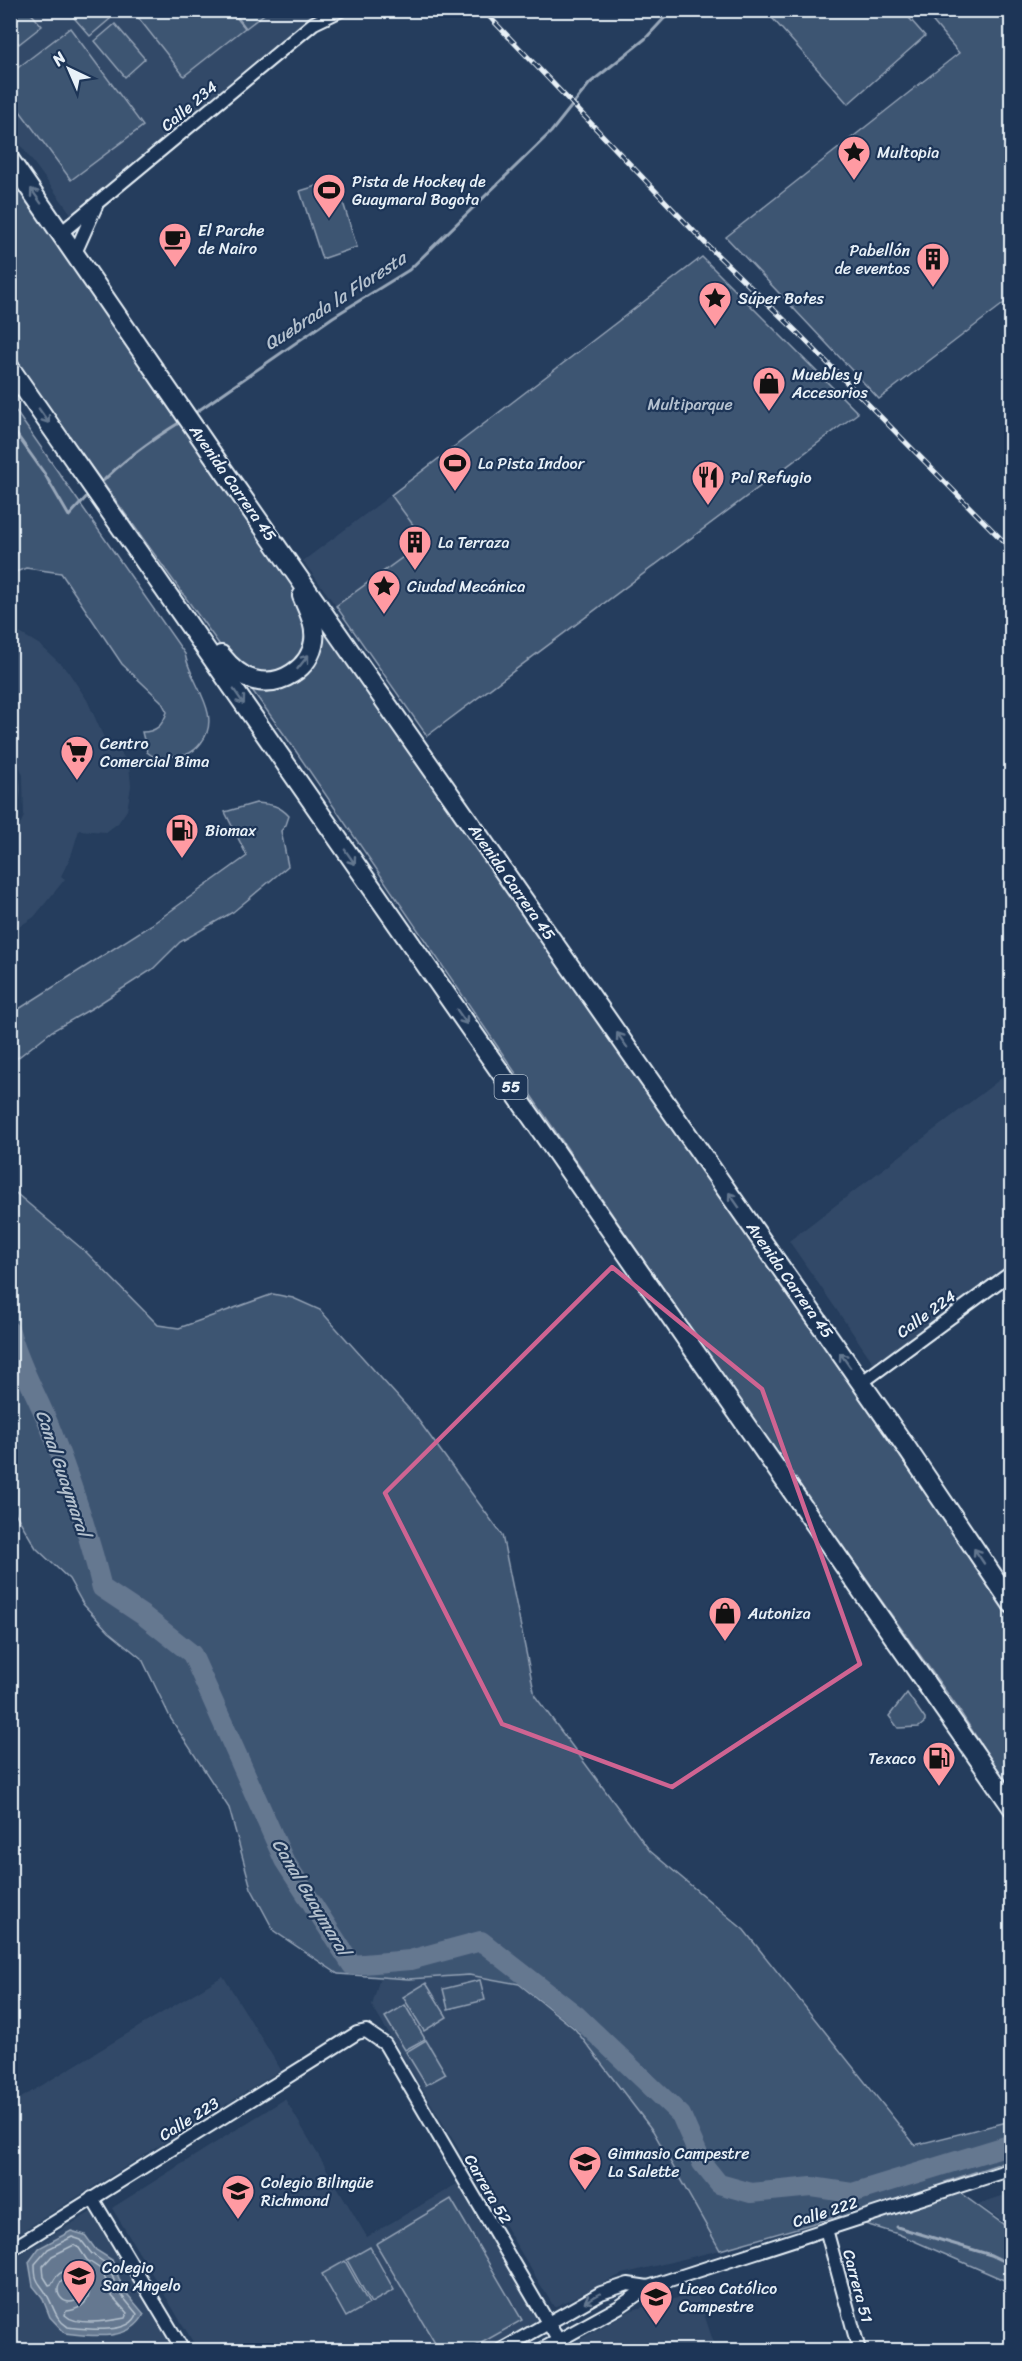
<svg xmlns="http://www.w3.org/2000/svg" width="1022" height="2361" font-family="Sriracha,sans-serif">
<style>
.built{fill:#334a68}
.green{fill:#3e5472;stroke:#93a2b5;stroke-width:1.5}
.water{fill:#657890;stroke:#99a8ba;stroke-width:1.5}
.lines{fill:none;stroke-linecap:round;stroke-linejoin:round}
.shore{stroke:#b4c1ce;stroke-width:1.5}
.stream{stroke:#99a8ba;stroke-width:3}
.river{stroke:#657890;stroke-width:20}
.minor-casing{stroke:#e8f1f8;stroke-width:16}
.highway-casing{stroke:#e8f1f8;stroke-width:22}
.minor{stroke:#1d3557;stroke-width:12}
.highway{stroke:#1d3557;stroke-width:18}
.rail-casing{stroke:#e8f1f8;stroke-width:5}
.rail{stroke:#1d3557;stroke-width:3;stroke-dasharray:9;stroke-linecap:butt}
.oneway{stroke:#64778f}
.marked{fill:none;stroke:#cf6492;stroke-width:4.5;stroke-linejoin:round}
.labels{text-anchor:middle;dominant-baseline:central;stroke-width:4.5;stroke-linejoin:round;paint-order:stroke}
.shield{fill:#1d3557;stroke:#abb9c8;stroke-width:1.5}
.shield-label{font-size:15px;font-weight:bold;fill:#e8f1f8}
.street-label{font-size:16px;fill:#e8f1f8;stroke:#1d3557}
.poi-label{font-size:16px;fill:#e8f1f8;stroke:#1d3557;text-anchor:start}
.park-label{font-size:16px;fill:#b5c2d0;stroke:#1d3557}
.water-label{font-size:18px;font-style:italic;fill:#b4c1ce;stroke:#1d3557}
</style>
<rect width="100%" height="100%" fill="#253d5d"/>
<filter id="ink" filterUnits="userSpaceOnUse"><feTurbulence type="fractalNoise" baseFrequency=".0167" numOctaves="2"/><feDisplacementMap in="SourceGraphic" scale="12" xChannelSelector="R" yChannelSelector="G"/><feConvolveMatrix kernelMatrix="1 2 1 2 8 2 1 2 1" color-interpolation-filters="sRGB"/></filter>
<g filter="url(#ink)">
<g class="built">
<path d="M10,11H318L72,215L11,132Z"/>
<path d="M391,495L425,541L336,606L303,561Z"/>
<path d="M18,632L40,645L67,670L87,700L104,738L119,750L129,765L131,786L127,810L118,823L106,832L79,830L71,856L61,876L65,879L34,917L11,932V846L24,816L23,775L10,743L11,639L14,640Z"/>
<path d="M1011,1071V1263L877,1368L789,1241Z"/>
<path d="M469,1975L519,1984L575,2029L653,2131L720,2250L622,2274L554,2307L372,2006L380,1977L409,1979Z"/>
<path d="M223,1976L281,2070L11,2238V2104Z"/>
<path d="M285,2099L367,2237L457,2184L535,2312L536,2320L532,2325L489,2350H198L112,2208Z"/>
<path d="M1011,2193V2227L978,2204Z"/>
<path d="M91,2212L174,2350H11V2260Z"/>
<path d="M697,2293L716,2350H579L574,2343L632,2310Z"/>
</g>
<g class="green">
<path d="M11,10L29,11L42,26L19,44L12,35L11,36Z"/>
<path d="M68,11H103L110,19L90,36Z"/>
<path d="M133,11H231L245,28L184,76Z"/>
<path d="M233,11H268L246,28Z"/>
<path d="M766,11H903L925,36L848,104Z"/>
<path d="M924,11H1011V298L879,399L726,237L959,53Z"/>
<path d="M115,24L145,59L125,77L95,41Z"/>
<path d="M70,28L143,126L71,180L11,99V73Z"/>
<path d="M10,172L99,306L202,450L296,591L459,820L1011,1617V1791L959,1710L793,1476L627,1236L291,744L11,355Z"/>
<path d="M336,180L357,247L322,259L300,191Z"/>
<path d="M702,257L858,413L427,736L336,606L425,541L391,495Z"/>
<path d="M10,403L185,654C190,683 224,715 201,743C192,755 182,757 168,756L167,761L154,757L147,752L142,732C156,732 163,725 167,712L161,701L122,664L61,573L26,568L11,574Z"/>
<path d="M11,755C23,776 20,807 11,829Z"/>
<path d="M256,803C270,804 279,805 289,816L286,825L281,831L288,866L233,912L180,942L153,969L94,1007L52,1031L11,1063V1014L151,925L247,856L225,812Z"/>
<path d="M11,1189L87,1253L158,1325L179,1328L273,1294L293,1298L320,1310L416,1417L502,1535L535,1696L650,1851L744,1930L915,2145L1011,2121V2160L945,2182L1011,2230V2283L898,2234L839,2216L720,2250L653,2131L575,2029L519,1984L469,1975L409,1979L338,1974L274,1931L251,1888L229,1808L171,1719L142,1659L109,1632L83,1604L69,1579L36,1548L11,1506Z"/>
<path d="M907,1693L925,1719V1722L919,1727L898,1728L889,1716Z"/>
<path d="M480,1980L485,2000L448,2009L443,1989Z"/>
<path d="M426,1983L447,2017L424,2031L403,1997Z"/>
<path d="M405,2005L425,2039L405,2050L385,2017Z"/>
<path d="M426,2040L446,2074L426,2085L406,2052Z"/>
<path d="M451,2199L522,2320L469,2350H439L376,2244Z"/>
<path d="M370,2247L394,2290L371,2303L347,2260Z"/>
<path d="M345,2261L369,2304L346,2317L322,2274Z"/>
</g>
<path class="water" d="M71,2231L85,2235L96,2250L112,2260L123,2289L144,2314C131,2342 91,2336 65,2333L50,2317L42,2297L33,2286L29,2262L39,2248Z"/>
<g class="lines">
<g class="shore">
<path d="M72,2237L81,2240L92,2254L108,2265L118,2291L137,2314C131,2335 85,2329 68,2327C55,2319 54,2307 47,2295C39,2281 35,2284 35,2264L48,2249Z"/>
<path d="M74,2245L79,2248L87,2260L102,2270L111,2295L127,2313L125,2318C110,2321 77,2327 65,2315L66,2311C90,2309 97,2288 79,2272C67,2267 57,2272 52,2284L49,2285L44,2277L43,2266L52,2256Z"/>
<circle cx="70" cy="2290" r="12"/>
</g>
<g class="stream">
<path d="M192,415L333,317L409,270L551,132L590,83L645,39L672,10"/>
<path d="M10,425L44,473L69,516L90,493"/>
<path d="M99,485C124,459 151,440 182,421"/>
<path d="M897,2227L991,2255L1012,2265"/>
</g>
<path class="river" d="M10,1331C19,1366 38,1397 51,1430C71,1481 89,1535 102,1588L144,1616L192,1654L284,1860L352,1965L410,1960L481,1941L577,2016L681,2115L702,2163L719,2184L751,2193L812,2187L852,2193L1012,2144"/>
<defs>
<g id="minor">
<path d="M62,232L314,23L341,10"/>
<path d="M75,253L96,206"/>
<path d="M861,1383L1012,1272"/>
<path d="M92,2198L183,2350"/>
<path d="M826,2229L859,2350"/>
<path d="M10,2250L308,2064L357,2033L366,2031L385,2044L564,2350"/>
<path d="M501,2350L601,2293L628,2284L648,2287"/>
<path d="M541,2350L619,2307L648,2287L1012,2169"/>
</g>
<g id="highway">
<path d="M10,160L224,471L906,1447L1012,1604"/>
<path d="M10,368L1012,1807"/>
<path d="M221,655C229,665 240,676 254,680C281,687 310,668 314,641C316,625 308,610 302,596"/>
</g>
</defs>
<use href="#minor" class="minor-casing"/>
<use href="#highway" class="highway-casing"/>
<use href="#minor" class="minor"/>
<use href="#highway" class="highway"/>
<defs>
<path id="rail" d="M483,10L706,244L798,333L1012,550"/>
</defs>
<use href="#rail" class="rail-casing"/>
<use href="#rail" class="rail"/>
</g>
<defs><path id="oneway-shaft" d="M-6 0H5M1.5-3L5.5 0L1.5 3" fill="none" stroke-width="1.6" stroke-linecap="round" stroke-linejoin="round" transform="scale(1.5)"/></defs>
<g class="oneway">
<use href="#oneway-shaft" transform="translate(36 196) rotate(-125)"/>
<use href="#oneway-shaft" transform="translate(44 416) rotate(55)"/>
<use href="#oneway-shaft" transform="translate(303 662) rotate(-52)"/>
<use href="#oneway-shaft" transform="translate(239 697) rotate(55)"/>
<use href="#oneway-shaft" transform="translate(350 857) rotate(55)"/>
<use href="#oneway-shaft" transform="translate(462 1017) rotate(55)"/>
<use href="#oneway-shaft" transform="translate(622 1040) rotate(-125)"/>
<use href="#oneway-shaft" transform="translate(734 1200) rotate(-125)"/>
<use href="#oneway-shaft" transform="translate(845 1360) rotate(-125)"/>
<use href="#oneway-shaft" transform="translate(979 1556) rotate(-124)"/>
<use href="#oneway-shaft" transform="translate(592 2298) rotate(151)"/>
</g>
</g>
<path class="marked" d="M612,1267L762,1389L860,1664L672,1787L502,1724L385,1493Z"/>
<defs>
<symbol id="sight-pin" viewBox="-11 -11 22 30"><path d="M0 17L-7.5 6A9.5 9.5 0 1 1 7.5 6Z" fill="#ff9aa2" stroke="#1d3557"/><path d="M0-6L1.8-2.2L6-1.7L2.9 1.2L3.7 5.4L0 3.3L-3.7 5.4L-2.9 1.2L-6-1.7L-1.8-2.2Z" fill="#111"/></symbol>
<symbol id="stadium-pin" viewBox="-11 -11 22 30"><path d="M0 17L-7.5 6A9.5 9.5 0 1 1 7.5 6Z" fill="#ff9aa2" stroke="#1d3557"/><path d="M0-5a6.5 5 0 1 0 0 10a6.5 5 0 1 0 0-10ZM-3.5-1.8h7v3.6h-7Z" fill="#111"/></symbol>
<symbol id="cafe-pin" viewBox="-11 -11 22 30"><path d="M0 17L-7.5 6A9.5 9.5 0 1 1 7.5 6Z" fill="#ff9aa2" stroke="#1d3557"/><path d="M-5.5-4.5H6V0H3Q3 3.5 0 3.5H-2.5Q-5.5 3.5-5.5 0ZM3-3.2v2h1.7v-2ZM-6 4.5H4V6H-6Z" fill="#111"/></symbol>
<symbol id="building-pin" viewBox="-11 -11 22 30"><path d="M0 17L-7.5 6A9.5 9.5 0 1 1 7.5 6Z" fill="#ff9aa2" stroke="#1d3557"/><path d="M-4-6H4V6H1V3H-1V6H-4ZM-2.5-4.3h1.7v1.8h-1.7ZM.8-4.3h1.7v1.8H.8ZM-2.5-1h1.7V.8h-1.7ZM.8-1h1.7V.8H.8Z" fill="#111"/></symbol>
<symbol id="shop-pin" viewBox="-11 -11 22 30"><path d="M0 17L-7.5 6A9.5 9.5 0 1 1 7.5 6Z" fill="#ff9aa2" stroke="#1d3557"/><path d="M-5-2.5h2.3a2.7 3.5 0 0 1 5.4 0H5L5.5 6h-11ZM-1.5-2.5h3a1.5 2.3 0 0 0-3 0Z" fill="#111"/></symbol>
<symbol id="restaurant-pin" viewBox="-11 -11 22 30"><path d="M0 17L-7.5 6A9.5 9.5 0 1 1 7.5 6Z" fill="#ff9aa2" stroke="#1d3557"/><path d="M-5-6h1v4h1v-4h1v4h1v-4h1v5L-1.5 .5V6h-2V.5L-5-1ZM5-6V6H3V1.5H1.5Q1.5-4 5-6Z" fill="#111"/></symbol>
<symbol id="supermarket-pin" viewBox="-11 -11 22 30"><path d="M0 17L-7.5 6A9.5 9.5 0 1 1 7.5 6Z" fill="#ff9aa2" stroke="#1d3557"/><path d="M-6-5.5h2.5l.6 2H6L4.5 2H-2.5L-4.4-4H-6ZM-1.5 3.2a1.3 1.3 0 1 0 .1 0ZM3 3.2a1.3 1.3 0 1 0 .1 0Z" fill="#111"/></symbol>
<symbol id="fuel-pin" viewBox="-11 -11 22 30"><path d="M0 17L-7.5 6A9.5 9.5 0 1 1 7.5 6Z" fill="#ff9aa2" stroke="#1d3557"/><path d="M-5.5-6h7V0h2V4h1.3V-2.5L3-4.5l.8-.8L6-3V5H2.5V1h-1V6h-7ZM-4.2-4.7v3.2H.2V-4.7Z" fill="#111"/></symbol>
<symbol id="school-pin" viewBox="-11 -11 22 30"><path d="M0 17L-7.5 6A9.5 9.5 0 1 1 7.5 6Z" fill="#ff9aa2" stroke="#1d3557"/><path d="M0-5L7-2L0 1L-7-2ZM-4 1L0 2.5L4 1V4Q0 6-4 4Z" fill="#111"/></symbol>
</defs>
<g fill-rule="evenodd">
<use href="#sight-pin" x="835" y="133" width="38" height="52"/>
<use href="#stadium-pin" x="310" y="171" width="38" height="52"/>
<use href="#cafe-pin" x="156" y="220" width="38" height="52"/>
<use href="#building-pin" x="914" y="240" width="38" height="52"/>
<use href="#sight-pin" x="696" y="279" width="38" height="52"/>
<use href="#shop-pin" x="750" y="364" width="38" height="52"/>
<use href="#stadium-pin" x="436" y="444" width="38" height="52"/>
<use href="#restaurant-pin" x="689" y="458" width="38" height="52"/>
<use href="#building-pin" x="396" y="523" width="38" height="52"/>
<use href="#sight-pin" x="365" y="567" width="38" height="52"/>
<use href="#supermarket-pin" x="58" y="733" width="38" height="52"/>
<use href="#fuel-pin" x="163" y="811" width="38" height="52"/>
<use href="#shop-pin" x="706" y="1594" width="38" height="52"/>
<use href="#fuel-pin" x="920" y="1739" width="38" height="52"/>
<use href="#school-pin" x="566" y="2143" width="38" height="52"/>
<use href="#school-pin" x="219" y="2172" width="38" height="52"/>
<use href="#school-pin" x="60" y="2257" width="38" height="52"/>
<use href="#school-pin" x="637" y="2278" width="38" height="52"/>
</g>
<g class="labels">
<rect class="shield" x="494.5" y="1075" width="33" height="24" rx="4.5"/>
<g class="shield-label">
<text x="511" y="1087">55</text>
</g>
<g class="street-label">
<text transform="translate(189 106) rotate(-40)">Calle 234</text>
<text transform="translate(233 483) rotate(55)">Avenida Carrera 45</text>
<text transform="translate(512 882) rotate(55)">Avenida Carrera 45</text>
<text transform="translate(790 1280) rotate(55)">Avenida Carrera 45</text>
<text transform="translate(926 1314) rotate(-36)">Calle 224</text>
<text transform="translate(189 2119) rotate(-32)">Calle 223</text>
<text transform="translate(488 2189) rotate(60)">Carrera 52</text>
<text transform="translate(825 2212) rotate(-18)">Calle 222</text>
<text transform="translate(858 2286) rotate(75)">Carrera 51</text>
</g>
<g class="poi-label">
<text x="877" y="152">Multopia</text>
<text x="352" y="181">Pista de Hockey de<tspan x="352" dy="18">Guaymaral Bogota</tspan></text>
<text x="198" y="230">El Parche<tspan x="198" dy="18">de Nairo</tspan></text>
<text x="910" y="250" text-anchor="end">Pabellón<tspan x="910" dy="18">de eventos</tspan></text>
<text x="738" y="298">Súper Botes</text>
<text x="792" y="374">Muebles y<tspan x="792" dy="18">Accesorios</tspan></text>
<text x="478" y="463">La Pista Indoor</text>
<text x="731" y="477">Pal Refugio</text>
<text x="438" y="542">La Terraza</text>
<text x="407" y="586">Ciudad Mecánica</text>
<text x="100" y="743">Centro<tspan x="100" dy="18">Comercial Bima</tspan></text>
<text x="205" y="830">Biomax</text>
<text x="748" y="1613">Autoniza</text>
<text x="916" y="1758" text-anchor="end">Texaco</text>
<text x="608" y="2153">Gimnasio Campestre<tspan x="608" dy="18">La Salette</tspan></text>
<text x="261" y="2182">Colegio Bilingüe<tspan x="261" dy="18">Richmond</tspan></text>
<text x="102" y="2267">Colegio<tspan x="102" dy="18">San Angelo</tspan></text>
<text x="679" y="2288">Liceo Católico<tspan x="679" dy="18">Campestre</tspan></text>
</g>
<g class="park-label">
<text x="690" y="404">Multiparque</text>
</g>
<g class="water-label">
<text transform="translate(335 301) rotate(-33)">Quebrada la Floresta</text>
<text transform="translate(63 1473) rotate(71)">Canal Guaymaral</text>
<text transform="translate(311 1897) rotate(59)">Canal Guaymaral</text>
</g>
</g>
<rect width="1022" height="2361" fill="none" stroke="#1d3557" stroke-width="36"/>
<rect x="18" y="18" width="986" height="2325" fill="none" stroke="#e8f1f8" stroke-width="2" filter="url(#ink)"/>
<g transform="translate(69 69) rotate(316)" stroke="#1d3557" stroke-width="4.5" paint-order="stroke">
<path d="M0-4.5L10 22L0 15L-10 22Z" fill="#e8f1f8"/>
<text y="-9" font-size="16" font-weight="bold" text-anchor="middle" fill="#e8f1f8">N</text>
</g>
</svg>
